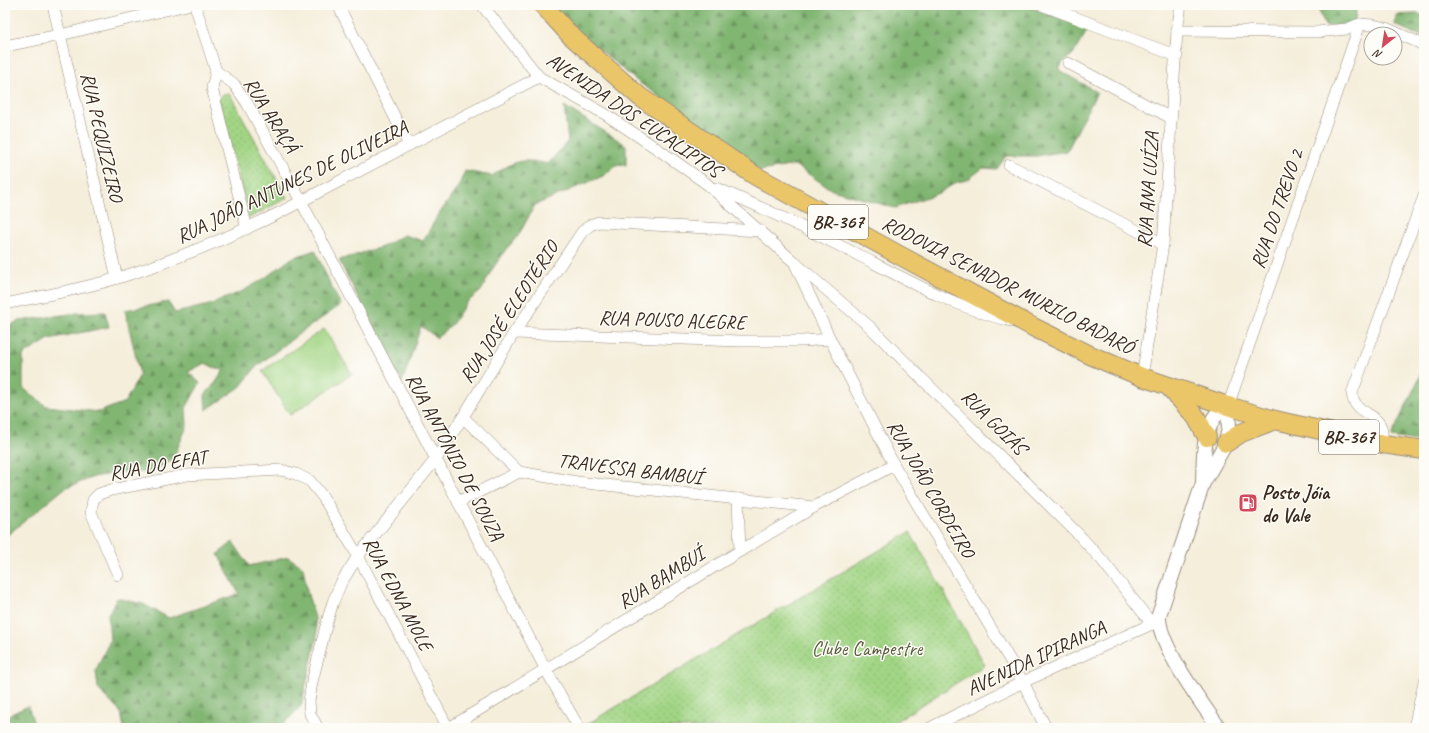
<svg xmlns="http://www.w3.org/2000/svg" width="1429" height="733" font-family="Caveat,sans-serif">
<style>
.grass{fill:url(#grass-dots);stroke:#6e8052}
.forest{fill:url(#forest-firs);stroke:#5e7048}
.garden{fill:#a2d585;stroke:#6e8052}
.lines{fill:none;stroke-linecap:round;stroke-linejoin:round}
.minor-casing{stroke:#988c7c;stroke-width:12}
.tertiary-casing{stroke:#988c7c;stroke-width:16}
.primary-casing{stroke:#988c7c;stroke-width:20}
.minor{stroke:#fff;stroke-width:11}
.tertiary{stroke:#fff;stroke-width:14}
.primary{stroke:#ebc669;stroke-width:18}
.labels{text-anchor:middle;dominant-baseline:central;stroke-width:3;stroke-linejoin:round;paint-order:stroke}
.shield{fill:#fdfcf7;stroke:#75695f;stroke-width:1}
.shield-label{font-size:19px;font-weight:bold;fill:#3b2a1e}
.street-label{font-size:20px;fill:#3b2a1e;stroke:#fdfcf7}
.poi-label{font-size:20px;font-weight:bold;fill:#3b2a1e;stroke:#fdfcf7;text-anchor:start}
.park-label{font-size:20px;fill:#5a5d3d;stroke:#fdfcf7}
</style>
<defs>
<pattern id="grass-dots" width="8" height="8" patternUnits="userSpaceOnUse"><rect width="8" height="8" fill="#a2d585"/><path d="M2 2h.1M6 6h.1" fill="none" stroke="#8cb772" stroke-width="1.8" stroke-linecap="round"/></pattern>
<pattern id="forest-firs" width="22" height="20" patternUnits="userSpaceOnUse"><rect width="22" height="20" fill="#81b672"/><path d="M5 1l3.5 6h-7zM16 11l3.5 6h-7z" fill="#6b945d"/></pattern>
</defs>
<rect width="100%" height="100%" fill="#fdfcf7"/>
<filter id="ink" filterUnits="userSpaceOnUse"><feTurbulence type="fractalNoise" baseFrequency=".025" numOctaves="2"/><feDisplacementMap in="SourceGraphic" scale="8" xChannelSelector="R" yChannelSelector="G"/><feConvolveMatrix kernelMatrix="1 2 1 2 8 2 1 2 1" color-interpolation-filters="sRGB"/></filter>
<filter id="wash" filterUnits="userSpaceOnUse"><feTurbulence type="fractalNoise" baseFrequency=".012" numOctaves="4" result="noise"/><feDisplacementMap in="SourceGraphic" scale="16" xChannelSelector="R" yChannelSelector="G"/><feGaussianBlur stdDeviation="0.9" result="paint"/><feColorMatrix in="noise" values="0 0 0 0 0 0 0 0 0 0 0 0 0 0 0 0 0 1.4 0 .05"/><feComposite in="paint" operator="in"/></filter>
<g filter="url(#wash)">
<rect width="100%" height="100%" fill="#f5eedb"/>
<g class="grass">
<path d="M223,94H229L232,98L287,198L249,218L219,99Z"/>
<path d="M910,532L985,665L885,728H585L584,726Z"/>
</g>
<g class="forest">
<path d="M551,5H1024L1089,28L1073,54L1063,62L1059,70L1097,92L1067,151L1036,156H1006L997,169L983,168L967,180L957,182L939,193L895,208L832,190L795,165L760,171L731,151L691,118L637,81L580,33Z"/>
<path d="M1312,5H1357L1354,24L1325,26L1320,13Z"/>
<path d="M1417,14L1424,16V37L1395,25L1396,15Z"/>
<path d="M564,106L626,145V165H616L603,176L535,205L518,236L506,249L491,271L481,291L466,303L453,323L437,338L421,326L402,383L339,260L382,247L404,235L423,241L437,217L458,187L465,171L492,176C516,160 520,158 548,164L568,141Z"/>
<path d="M315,250L331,286L341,305L300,333L257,366L240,387L206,410L205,395L216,382L224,370L217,369L205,363L188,372L200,383L186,408L187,426L173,459L151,472H121L94,477L65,488L5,537V328L19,321L77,313L105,312L109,327L49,339L23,355V388L46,406L99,412L125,402L140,375L125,310L168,302L175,313L209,305L243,291L265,278L292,258Z"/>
<path d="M1424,368V442L1391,437Z"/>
<path d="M233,542L249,566L288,557L303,567L307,591L315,618L317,637L301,706L282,726V728H124L121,713L98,689L96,670L110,640L108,614L117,598L143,604L169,618L239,594L218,554Z"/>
<path d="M28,706L34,724L32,728H5V717Z"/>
</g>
<path class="garden" d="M324,329L352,374L290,415L262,371Z"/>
</g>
<g filter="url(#ink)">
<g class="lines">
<defs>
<g id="minor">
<path d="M53,5L117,278"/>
<path d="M195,5L216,71L234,84L247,103L301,201L546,670L579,728"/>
<path d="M338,5L409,145"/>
<path d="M482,5L539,77L605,114L659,150L707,184L794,262L870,327L1078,534L1102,560L1152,624"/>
<path d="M1042,5L1177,56"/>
<path d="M1177,31L1317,32L1347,29L1360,24L1373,25L1386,28L1424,45"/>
<path d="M5,46L60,35L187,5"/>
<path d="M1068,63L1171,118"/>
<path d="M216,71L212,88L247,229"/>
<path d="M1009,165L1163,244"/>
<path d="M716,188C767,209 817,234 866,259C912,283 960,309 1011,321"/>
<path d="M796,266L830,339L894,465L1023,682L1046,728"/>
<path d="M5,304C42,296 82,289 118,278C173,261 225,239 277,214L539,77"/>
<path d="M514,333L740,341H803L830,339"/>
<path d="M1142,377L1163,244L1177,31L1181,5"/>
<path d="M1228,406L1360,24"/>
<path d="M463,417L519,472L577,482L814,507"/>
<path d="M1383,444C1382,438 1383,431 1380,425C1373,411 1354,414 1352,393L1424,196"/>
<path d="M738,499L740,551"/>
<path d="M458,502L519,472"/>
<path d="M118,575L91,512L93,500L99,494L111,490L187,475L281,470L296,474L310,481L323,497L358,556L448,728"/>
<path d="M318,728L310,714L309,701L312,682L327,622L333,602L341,583L358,556L436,459L463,417L514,333L582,232L590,225L599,222L760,231"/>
<path d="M449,728L740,551L814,507L894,465"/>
<path d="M930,728L1023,682L1152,624L1158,623"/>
<path d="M1414,728L1424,682"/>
</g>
<path id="tertiary" d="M1203,483C1204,462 1202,436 1214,418C1217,412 1223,409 1228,406L1229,428L1226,443L1203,483L1159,615C1157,644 1202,703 1219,728"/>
<g id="primary">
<path d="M543,5L570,35L640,97L754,175L899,255L1033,327L1090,355L1142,377L1228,406L1275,420L1383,444L1424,450"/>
<path d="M1170,388L1196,417L1207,437"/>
<path d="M1226,443L1241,433L1275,420"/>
</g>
</defs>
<use href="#minor" class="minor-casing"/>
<use href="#tertiary" class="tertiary-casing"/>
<use href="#primary" class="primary-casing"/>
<use href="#minor" class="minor"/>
<use href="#tertiary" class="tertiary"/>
<use href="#primary" class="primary"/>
</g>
</g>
<defs>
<symbol id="fuel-square" viewBox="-11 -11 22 22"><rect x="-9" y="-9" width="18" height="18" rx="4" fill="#d1495b" stroke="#fdfcf7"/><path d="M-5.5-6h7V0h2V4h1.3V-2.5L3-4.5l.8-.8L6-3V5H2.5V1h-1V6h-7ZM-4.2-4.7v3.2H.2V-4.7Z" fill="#fff"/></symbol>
</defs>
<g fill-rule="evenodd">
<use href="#fuel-square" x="1237" y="492" width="22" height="22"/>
</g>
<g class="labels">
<g class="shield">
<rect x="808" y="205" width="60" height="34" rx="3"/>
<rect x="1319" y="420" width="60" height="34" rx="3"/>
</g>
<g class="shield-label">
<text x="838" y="222">BR-367</text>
<text x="1349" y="437">BR-367</text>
</g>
<g class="street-label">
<text transform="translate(271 115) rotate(58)">RUA ARAÇÁ</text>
<text transform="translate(634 115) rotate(34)">AVENIDA DOS EUCALIPTOS</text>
<text transform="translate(102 137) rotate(77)">RUA PEQUIZEIRO</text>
<text transform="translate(292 182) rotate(-26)">RUA JOÃO ANTUNES DE OLIVEIRA</text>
<text transform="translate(1148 190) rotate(-86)">RUA ANA LUÍZA</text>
<text transform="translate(1277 209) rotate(-71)">RUA DO TREVO 2</text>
<text transform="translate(1008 285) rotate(27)">RODOVIA SENADOR MURILO BADARÓ</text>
<text transform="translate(509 312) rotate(-57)">RUA JOSÉ ELEOTÉRIO</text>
<text transform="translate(672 320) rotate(2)">RUA POUSO ALEGRE</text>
<text transform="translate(994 422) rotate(45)">RUA GOIÁS</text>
<text transform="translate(455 457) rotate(62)">RUA ANTÔNIO DE SOUZA</text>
<text transform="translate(158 465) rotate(-10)">RUA DO EFAT</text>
<text transform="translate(630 469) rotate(7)">TRAVESSA BAMBUÍ</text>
<text transform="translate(931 489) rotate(60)">RUA JOÃO CORDEIRO</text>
<text transform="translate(661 578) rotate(-32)">RUA BAMBUÍ</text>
<text transform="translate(398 594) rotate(62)">RUA EDNA MOLE</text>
<text transform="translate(1036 658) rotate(-25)">AVENIDA IPIRANGA</text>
</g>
<g class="poi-label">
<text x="1262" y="492">Posto Jóia<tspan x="1262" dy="23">do Vale</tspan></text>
</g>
<g class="park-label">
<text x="867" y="648">Clube Campestre</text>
</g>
</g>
<rect width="1429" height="733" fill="none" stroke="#fdfcf7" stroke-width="20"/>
<g transform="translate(1383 46) rotate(210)"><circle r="19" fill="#fdfcf7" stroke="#afa8a0"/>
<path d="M0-3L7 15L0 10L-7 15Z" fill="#d1495b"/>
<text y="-6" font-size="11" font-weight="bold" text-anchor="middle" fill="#3b2a1e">N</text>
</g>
</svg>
